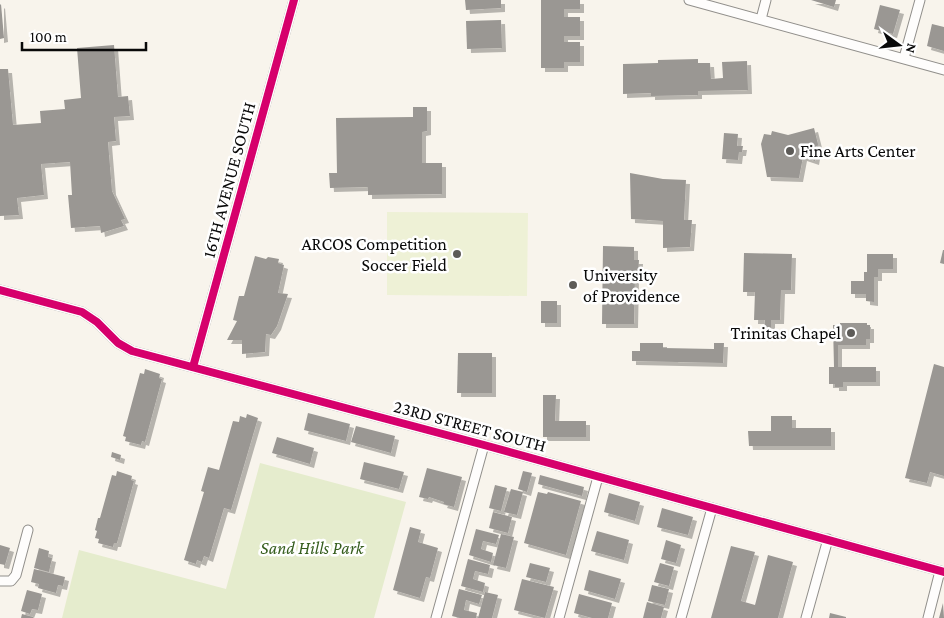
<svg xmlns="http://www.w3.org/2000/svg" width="944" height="618" font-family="'Crimson Pro',serif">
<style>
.green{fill:#e5eccd}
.pitch{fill:#eef1d6}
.building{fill:#9a9793;filter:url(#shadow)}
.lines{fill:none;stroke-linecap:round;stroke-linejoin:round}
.minor-casing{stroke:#918f8b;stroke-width:11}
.minor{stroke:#fefdfc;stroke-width:9}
.cycleway-casing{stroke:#fff;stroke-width:11}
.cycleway{stroke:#d6006c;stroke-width:8}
.poi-dot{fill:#5d5b58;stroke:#fff;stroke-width:2}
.labels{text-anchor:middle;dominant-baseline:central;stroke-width:5;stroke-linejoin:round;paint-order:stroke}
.poi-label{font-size:18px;fill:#090909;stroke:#fff;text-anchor:start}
.street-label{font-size:18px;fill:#090909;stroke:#fff}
.park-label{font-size:18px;font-style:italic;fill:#355d1d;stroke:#fff}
</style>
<defs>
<filter id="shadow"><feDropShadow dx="4" dy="4" stdDeviation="0" flood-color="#0004"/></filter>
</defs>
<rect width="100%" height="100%" fill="#f8f4ec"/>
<path class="green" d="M260,463L406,502L374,618H62L79,550L226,589Z"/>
<path class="pitch" d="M387,212L528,213L527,296L387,295Z"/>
<g class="building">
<path d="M465,0H501V8L466,10Z"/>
<path d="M541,0H580V9H564V17H580V36H564V42H580V62H564V68H541Z"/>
<path d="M811,0H836L834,7Z"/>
<path d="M1,4L4,38L0,39V5Z"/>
<path d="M880,5L900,10L893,34L874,29Z"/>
<path d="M501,20L502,48L467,49L466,21Z"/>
<path d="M932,24L944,27V51L927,46Z"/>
<path d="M114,45L118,97L128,96L130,116L114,117L116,141L108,142L112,191L125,219L121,220L124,226L101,233L100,226L71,228L68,195H72L70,162L41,164L44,195L17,198L19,215L0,216V69H8L13,125L41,123L40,111L65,109L64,100L81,98L77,48Z"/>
<path d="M698,59V63H710L711,79L723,78L722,62L747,61L748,90L698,91V95L651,96V93L623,94V64L658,63V60Z"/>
<path d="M413,107H427V131L422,132V163H442V194L368,195V187L330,188L329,173H337L336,118L413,117Z"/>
<path d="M814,128L818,144L815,161L803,157L799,178L767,177L761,144L764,134L771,135L772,131L788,135Z"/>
<path d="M724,133L738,134L737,146H743L742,152H739L738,160L722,159Z"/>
<path d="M630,173L663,179L686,180L684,220H692L690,247L663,248V221L631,219Z"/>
<path d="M603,246L634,247V260H639L638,275H635L634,324H602Z"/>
<path d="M943,250H944V264L940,263Z"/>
<path d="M744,253L792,254L791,290H781L780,320H771V329H764L765,320H754L755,292H743Z"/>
<path d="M867,254H893V269H878V277H874V302L866,301V294H851V281H864V272H867Z"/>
<path d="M255,256L266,259L268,257L279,259L278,263L284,265L278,293L288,294L277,326L271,335L266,334L265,352L242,354V340H227L237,321L233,320L239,296H244Z"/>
<rect x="541" y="301" width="16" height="22"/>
<path d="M840,323H867V325H870V339H866V345H838V367H876V382H843V387H835V384H829V367H834L833,325H840Z"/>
<path d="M640,343H663V348L714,349V343H724L723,363L632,361V351H640Z"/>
<path d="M458,353H492V393H457Z"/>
<path d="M934,364L944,367V476L930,472L927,483L905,478Z"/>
<path d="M145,369L160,374L159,378L162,379L145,442L142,441L141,445L125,441L126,437L123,436L140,373L144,374Z"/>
<path d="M543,395H556L555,421H586V437H543Z"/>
<path d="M308,413L350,424L346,441L304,430Z"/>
<path d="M247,414L258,418L231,510L224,508L209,558L204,556L202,562L197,560L196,564L184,560L204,492L201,491L208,467L219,470L233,421L239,422L240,416L246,418Z"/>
<path d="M771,416H792V428H831V446H749L748,431H771Z"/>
<path d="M356,426L395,436L391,453L351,442Z"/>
<path d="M277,437L314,448L310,464L272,453Z"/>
<path d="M112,452L121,455L120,460L111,457Z"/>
<path d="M364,462L404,472L399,489L360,479Z"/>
<path d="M427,468L462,477L454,507L443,504L444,502L429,497L428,499L419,497Z"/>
<path d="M117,471L132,476L131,480L134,481L117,543H114L113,547L98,543L99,539L95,538L97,531L95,530L98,518H100L112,475L116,476Z"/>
<path d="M523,471L532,473L527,492L518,489Z"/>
<path d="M540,475L584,487L582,496L538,484Z"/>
<path d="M495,485L507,488L501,511L489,508Z"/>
<path d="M511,489L523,492L517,515L504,512Z"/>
<path d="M538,492L547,494L548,492L581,501L566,555L524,543Z"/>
<path d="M609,493L640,502L635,521L604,512Z"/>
<path d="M662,508L693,517L688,535L657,527Z"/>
<path d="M493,512L512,517L508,533L489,528Z"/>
<path d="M410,527L421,530L418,542L438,548L430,578L426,577L420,598L393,590Z"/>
<path d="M476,529L499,535L496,544L483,541L481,549L493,553L491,562L469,555Z"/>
<path d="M597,531L629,540L624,560L591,551Z"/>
<path d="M501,534L514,537L506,568L493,565Z"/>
<path d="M666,540L681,545L676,563L661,559Z"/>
<path d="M0,545L10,548L5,565L0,564Z"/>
<path d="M731,546L755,552L741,601L755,605L768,555L793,562L778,618H711Z"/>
<path d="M39,548L49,551L48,557L52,558L49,572L34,568Z"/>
<path d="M468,559L490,565L488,574L475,571L473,579L485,583L483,592L461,586Z"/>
<path d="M530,563L550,568L546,582L526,577Z"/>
<path d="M660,563L674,567L669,586L654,582Z"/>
<path d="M34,569L65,577L63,586L58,585L56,593L38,588L39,584L31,582Z"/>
<path d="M589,570L621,579L615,599L584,590Z"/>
<path d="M522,579L554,587L545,618L514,610Z"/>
<path d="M652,585L669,589L665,605L648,601Z"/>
<path d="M459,589L482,595L479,604L466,600L464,610L477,613L476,618H460L452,616Z"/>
<path d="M27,590L42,594L38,610L32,609L30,614L21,611Z"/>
<path d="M485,592L498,595L492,618H478Z"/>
<path d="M579,594L612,603L608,618H592L574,613Z"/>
<path d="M647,602L664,607L661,618H643Z"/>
<path d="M943,603L944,618H939Z"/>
<path d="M830,613L846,617V618H829Z"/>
<path d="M22,614L33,617V618H21Z"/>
</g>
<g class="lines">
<defs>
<g id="minor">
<path d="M689,0L944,70"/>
<path d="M761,19L766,0"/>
<path d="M904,58L920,0"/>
<path d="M0,290L82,312L97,322L118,343L132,351L484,445L944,572"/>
<path d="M193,367L294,0"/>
<path d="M0,581H11L16,575L28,530"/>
<path d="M436,618L484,445"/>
<path d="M559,618L598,477"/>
<path d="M681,618L712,508"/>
<path d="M806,618L828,539"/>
<path d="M928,618L940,571"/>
</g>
</defs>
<use href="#minor" class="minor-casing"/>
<use href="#minor" class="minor"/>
<defs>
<g id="cycleway">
<path d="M0,290L82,312L97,322L118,343L132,351L484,445L944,572"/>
<path d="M193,367L294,0"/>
</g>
</defs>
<use href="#cycleway" class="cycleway-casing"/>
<use href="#cycleway" class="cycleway"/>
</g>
<g class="poi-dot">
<circle cx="790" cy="151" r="5"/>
<circle cx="457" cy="254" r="5"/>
<circle cx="573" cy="285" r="5"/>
<circle cx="851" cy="333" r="5"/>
</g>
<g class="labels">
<g class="poi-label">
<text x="800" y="151">Fine Arts Center</text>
<text x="447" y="244" text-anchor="end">ARCOS Competition<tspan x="447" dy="21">Soccer Field</tspan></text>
<text x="583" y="275">University<tspan x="583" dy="21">of Providence</tspan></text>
<text x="841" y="333" text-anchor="end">Trinitas Chapel</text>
</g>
<g class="street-label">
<text transform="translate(229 180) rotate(-75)">16TH AVENUE SOUTH</text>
<text transform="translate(470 426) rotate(15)">23RD STREET SOUTH</text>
</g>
<g class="park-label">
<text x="312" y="548">Sand Hills Park</text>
</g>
</g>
<g transform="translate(899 45) rotate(105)" stroke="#ffffff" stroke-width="4" paint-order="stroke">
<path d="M0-4L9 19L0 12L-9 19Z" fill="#090909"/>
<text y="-8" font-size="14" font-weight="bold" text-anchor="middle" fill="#090909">N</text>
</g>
<path d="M22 42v8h124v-8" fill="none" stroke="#090909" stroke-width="2.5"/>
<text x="30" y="42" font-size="15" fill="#090909" stroke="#ffffff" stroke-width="4" paint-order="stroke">100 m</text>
</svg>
